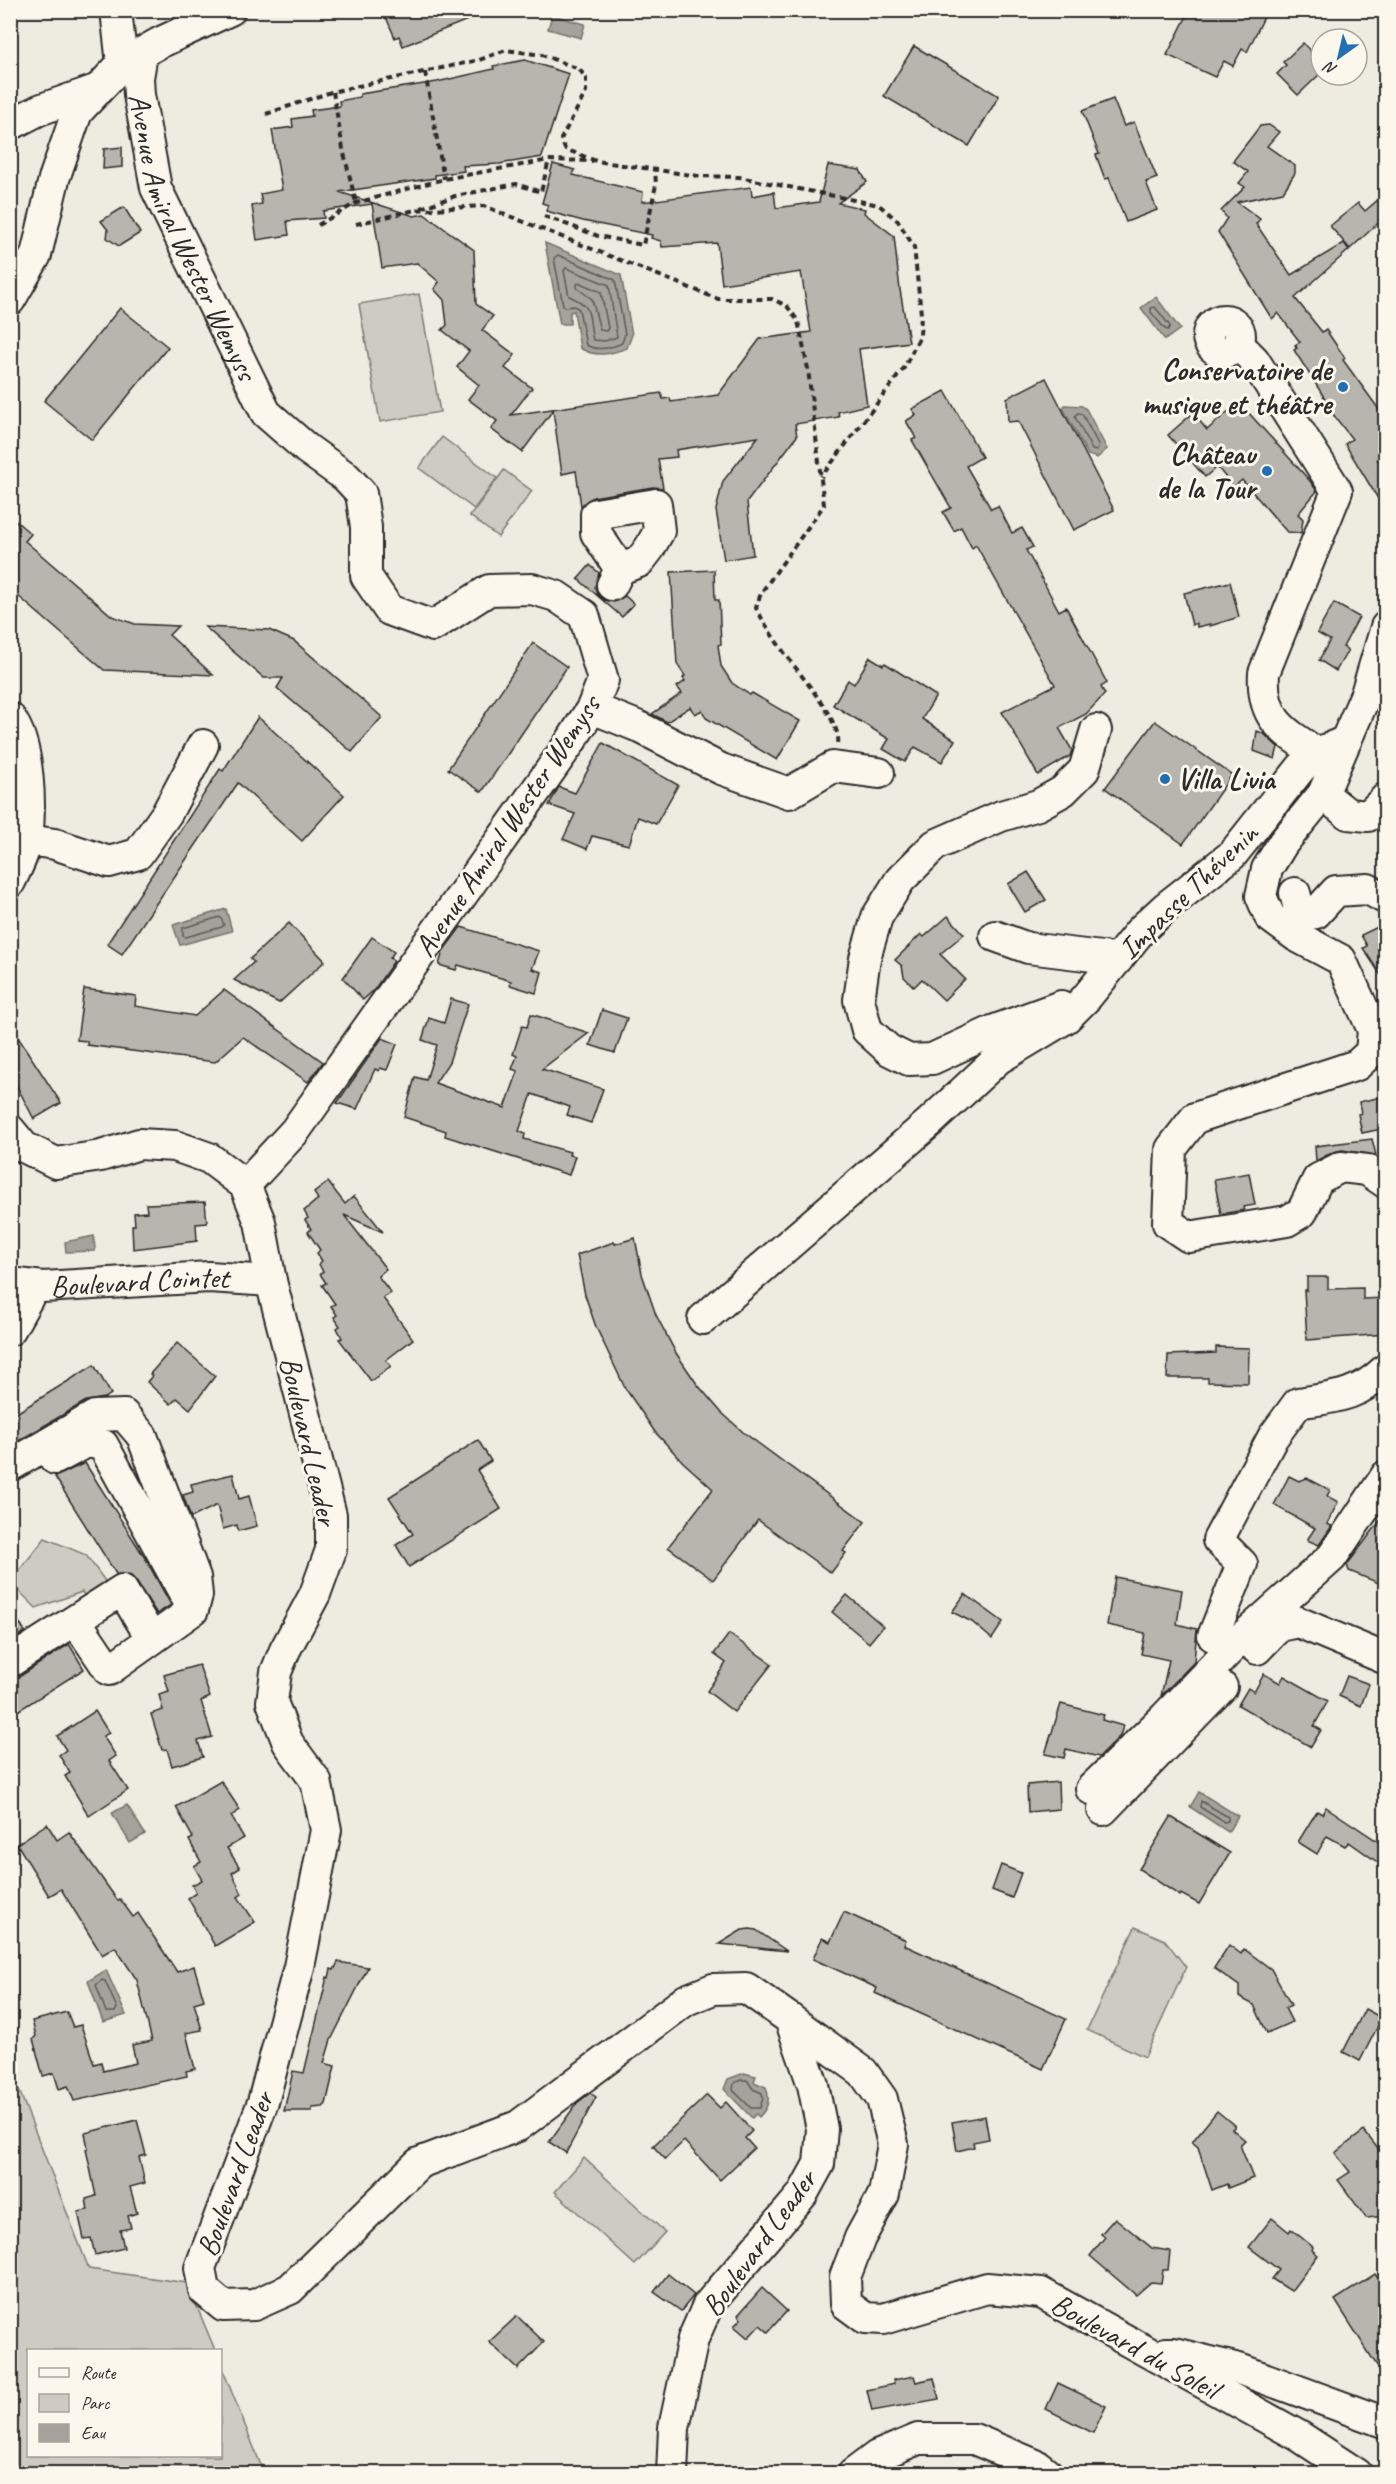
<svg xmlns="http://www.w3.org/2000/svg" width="1396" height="2484" font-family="Caveat,sans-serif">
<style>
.green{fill:#cecbc2;stroke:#7c7b76;stroke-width:1.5}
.water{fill:#a4a29a;stroke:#74726e;stroke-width:1.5}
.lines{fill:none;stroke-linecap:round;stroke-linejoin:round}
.shore{stroke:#5b5b57;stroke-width:1.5}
.building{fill:#b8b5ae;stroke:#2b2b2b;stroke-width:1.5}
.minor-casing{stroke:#2b2b2b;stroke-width:34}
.path{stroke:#2b2b2b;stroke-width:4;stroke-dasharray:6 4.5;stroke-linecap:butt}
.minor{stroke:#fbf7ec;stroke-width:30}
.poi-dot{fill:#1f6fb2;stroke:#fbf7ec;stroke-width:2}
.labels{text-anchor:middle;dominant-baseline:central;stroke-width:6;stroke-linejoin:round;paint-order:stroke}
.street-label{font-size:30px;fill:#2b2b2b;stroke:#fbf7ec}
.poi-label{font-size:30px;font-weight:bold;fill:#2b2b2b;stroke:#fbf7ec;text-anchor:end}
</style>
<rect width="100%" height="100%" fill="#eeebe0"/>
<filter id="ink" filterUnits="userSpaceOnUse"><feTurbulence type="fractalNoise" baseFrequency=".0167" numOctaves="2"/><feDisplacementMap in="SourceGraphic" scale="12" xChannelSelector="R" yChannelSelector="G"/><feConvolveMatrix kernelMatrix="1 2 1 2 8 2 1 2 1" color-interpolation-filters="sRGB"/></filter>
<g filter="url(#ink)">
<g class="green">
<path d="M419,294L440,412L380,422L359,304Z"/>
<path d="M442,437L497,478L474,509L419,468Z"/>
<path d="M504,470L532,491L498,537L470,516Z"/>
<path d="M45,1538L86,1555L108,1585L86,1598L82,1592L36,1608L10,1582Z"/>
<path d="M1135,1927L1165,1940L1186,1967L1145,2057L1087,2030Z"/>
<path d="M10,2067L89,2269L187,2283L215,2350H28V2456H220L221,2365L264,2473H11Z"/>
<path d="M584,2158L665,2232L635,2265L555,2192Z"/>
</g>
<g class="water">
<path d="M552,15L585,24L581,38L548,29Z"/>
<path d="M545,243L621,275L632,335L627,348C610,354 596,358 580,348L574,311L570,312V324H560Z"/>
<path d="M1156,297L1180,329L1165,340L1141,308Z"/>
<path d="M1065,405L1082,406L1086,409L1107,449L1097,458L1088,455L1063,408Z"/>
<path d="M226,909L232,931L180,945L173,925Z"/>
<path d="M94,1236L95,1251L66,1252L65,1242Z"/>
<path d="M1199,1792L1238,1816L1228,1832L1190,1807Z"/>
<path d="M127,1805L145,1834L130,1843L112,1813Z"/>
<path d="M106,1970L126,2015L103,2022L88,1981Z"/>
<path d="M744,2073L756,2076L754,2082L766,2087C770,2099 769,2107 759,2117L756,2114L752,2118L724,2089L728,2079Z"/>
</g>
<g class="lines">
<g class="shore">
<path d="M558,255L615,280L625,334L622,343C611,348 598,352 586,345L579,309L574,306L566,307L563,305L554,258Z"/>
<path d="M566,268L609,285L617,337L605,341L593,340C587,315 595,307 569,296L564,271Z"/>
<path d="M580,283L601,292L608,328L606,331L600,330L592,299L577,288V284Z"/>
<path d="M1155,307L1170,326L1168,330L1165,329L1151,312V308Z"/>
<path d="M1077,413L1082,414L1099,446L1097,451L1092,450L1075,417Z"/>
<path d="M220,917L224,924L222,927L186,937L183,936V928Z"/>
<path d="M1201,1801L1228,1817V1821L1224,1822L1200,1807Z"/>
<path d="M102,1980L105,1981L117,2008L115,2012H106L96,1985Z"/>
<path d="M741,2080H747L753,2089L762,2093L763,2098L760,2108H751L733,2090L734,2083Z"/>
</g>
</g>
<g class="building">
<path d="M383,10H489L490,11L403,46L399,36L395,38Z"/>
<path d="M1190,10H1252L1264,17L1247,52L1242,49L1233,66L1224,61L1215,77L1167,55Z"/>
<path d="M1303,43L1321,62V73L1298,95L1277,74L1286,65L1283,62Z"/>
<path d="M914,46L999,96L969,146L884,96Z"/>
<path d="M525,60L569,74L542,157L499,164L463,166L464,171L435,175V178L339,192L414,216L424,214L474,250L476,304L493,316L482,330L515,355L505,368L532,388L511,415L661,393L663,399L670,398L671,402L718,395L760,339L811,332L801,272L722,284L717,243L662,247L661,241L651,238L652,235L583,221L546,211L548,205L542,203L553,164L575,170L573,175L643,192L642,202L751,187L752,196L774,192L776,208L819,202L828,165L860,170L867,182L838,203L865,209L864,213L894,236L900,290L909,342L859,349L867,405L838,412L839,417L795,424L797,436L747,502L753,555L724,560L716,510L723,481L758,437L676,450L677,457L658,459L663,488L653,487L593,497L581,506L576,471L562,474L553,410L522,452L491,429L497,421L468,399L479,385L457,367L469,351L442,330L447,325L444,300L434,289L439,282L417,263L382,268L372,204L323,211L324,218L287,221L289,235L257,240L252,206L262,204L260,194L282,190L272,130L293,127L292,119L312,116L311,110L340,106L339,101L360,97V94L437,82L494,69L493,66Z"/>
<path d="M1113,99L1124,126L1134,122L1157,178L1146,182L1157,210L1126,222L1109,178L1105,179L1096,155L1099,154L1082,111Z"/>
<path d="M1269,125L1279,132L1267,146L1295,166V173L1283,192L1237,202L1260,219L1256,224L1291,275L1344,243L1349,250L1295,298L1322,332L1326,330L1345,358L1343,360L1386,419V454L1377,459L1386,473V512L1345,444L1352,439L1329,409L1331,408L1294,350L1297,348L1295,345L1300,342L1278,313L1272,319L1218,232L1227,218L1221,211L1245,187L1239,183L1248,172L1233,161L1260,126Z"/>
<path d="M122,147V167L103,169L104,149Z"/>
<path d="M1386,193V216L1350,249L1330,226L1358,203L1365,211Z"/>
<path d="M124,207L140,233L119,246L107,238L108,230L101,221Z"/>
<path d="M120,308L168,347L92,440L44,401Z"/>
<path d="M1046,378L1114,510L1074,530L1018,421L1008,422L1007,398Z"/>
<path d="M945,391L982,457L966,466L991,509L998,506L1012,533L1022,528L1033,547L1026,550L1036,568L1059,611L1066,607L1107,683L1101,687L1105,694L1086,714L1059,728L1072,750L1070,756L1038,775L1002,712L1055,685L976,545L972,548L961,527L954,531L943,512L951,508L912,440L916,438L906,421L916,415L912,409Z"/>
<path d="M1239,402L1310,481L1317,491L1298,514L1303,519L1301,533L1287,532L1242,480L1234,487L1217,467L1205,477L1168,435L1193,413L1207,430Z"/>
<path d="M10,516L31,534L25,541L112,616L135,624L178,626L169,635L213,675L104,670L10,589Z"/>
<path d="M590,565L599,573L595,587L597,594L604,600L614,602L625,596L634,604L622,617L578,579Z"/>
<path d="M714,570L715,600H719L721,644L718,645L721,666L732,683L750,695L752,693L800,721L777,760L706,718L702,710L695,714L690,707L667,722L652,714L682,693L677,687L685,681L683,678L685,676L677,664L671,572Z"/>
<path d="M1230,582L1239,617L1210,626V624L1197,627V623L1192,625L1184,593Z"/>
<path d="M1334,603L1359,617L1343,647L1348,650L1336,671L1319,660L1330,640L1317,633Z"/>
<path d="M205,627L269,630L294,641L382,717L352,752L277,688L283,678H264Z"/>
<path d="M533,643L567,667L482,792L448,769Z"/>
<path d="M870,657L883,665L885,663L936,696L922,719L955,740L942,762L915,747L905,762L883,749L889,739L833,705L848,680L854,684Z"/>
<path d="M258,717L344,795L302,841L238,783L122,954L107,944L220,769L223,771Z"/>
<path d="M1155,721L1232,775L1183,844L1105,788Z"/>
<path d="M1257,731L1264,734L1278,747L1275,759L1254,751Z"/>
<path d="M603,743L678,785L656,824L638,817L629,845L592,836L587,849L563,839L575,814L549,805L559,787L575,793Z"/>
<path d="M1028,872L1046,900L1025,912L1008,884Z"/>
<path d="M948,916L964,934L940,954L965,979L944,1000L922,979L914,987L904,977L902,966L895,960L921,934L924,937Z"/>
<path d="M289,923L325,961L279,1003L234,980L254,962L250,959Z"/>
<path d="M1386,923V983L1363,948L1367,946L1361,935Z"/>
<path d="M461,927L539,951L532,969L542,972L536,993L510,985L511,981L458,965L456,970L439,965L443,951Z"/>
<path d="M372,937L394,952L390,958L394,961L374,990L363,1000L343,978Z"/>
<path d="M84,989L136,996L135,1006L195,1016L224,990L323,1062L308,1082L243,1037L215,1062L87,1045V1041L77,1040Z"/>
<path d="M451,999L468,1004L449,1062L435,1083L505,1108L518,1071L512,1069L517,1056L513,1054L522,1026L527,1027L531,1014L589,1033L542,1069L603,1089L591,1123L567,1115L570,1107L532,1094L519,1131L525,1134L524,1139L570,1152L569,1155L575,1156L569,1175L445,1136L446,1131L404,1117L415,1077L426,1080L437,1045L422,1040L429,1018L444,1023Z"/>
<path d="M602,1010L627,1018L615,1053L590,1045Z"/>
<path d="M10,1025L61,1103L34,1119L10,1073Z"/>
<path d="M382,1038L397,1044L387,1070L380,1068L379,1071L375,1069L357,1109L337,1103Z"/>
<path d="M1386,1096V1123L1381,1124L1382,1129L1362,1133L1358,1114L1361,1113L1359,1102Z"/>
<path d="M1372,1139L1376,1155L1342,1150L1333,1152L1316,1161L1315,1146Z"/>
<path d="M1249,1173L1255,1205L1243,1207L1244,1210L1221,1214L1214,1179Z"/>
<path d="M328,1182L345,1204L354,1196L383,1232L344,1215L386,1269L378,1276L391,1293L383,1298L413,1339L386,1360L391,1366L371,1381L339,1339L342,1338L337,1328L340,1326L334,1317L337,1315L331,1306L335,1304L322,1285L326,1283L320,1274L323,1272L319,1264L322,1261L317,1253L320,1250L308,1232L311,1229L305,1220L308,1218L304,1211L318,1199L314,1193Z"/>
<path d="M205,1202L207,1223L196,1224L197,1241L133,1249L132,1225H135L134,1213L147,1212L146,1204Z"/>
<path d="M635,1238L642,1274L656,1315L676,1353L697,1384L721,1412L743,1432L865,1522L843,1551L846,1553L831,1573L758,1520L713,1580L668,1547L713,1489L683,1462L655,1432L625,1388L596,1327L585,1295L577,1255L614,1242L615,1244Z"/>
<path d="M1307,1277H1328V1289L1363,1288V1299L1386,1298V1334L1307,1340L1304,1290H1307Z"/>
<path d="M177,1343L215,1376L190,1409L177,1398L171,1404L147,1382L152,1376L150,1374Z"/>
<path d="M1216,1347L1249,1348L1248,1383L1208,1382V1378H1167L1168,1355L1216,1353Z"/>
<path d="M94,1365L111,1394L105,1398L86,1401L10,1446V1417Z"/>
<path d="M478,1440L491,1461L477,1470L501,1509L409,1567L396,1545L413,1534L389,1497Z"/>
<path d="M85,1463L145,1558L171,1605L157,1614L136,1581L130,1575L116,1574L55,1477Z"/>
<path d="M233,1474L239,1499L249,1496L257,1526L238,1531L237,1525L223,1529L217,1505L191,1518L183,1495L193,1492L191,1484Z"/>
<path d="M1289,1476L1299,1481L1307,1478L1330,1490L1327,1496L1338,1502L1327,1524L1332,1526L1319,1545L1307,1540L1315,1528L1274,1505Z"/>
<path d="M1386,1513V1586L1349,1571L1347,1565Z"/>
<path d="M1115,1577L1182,1590L1177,1624L1197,1629L1194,1662L1161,1696L1169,1660L1141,1654L1145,1633L1107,1625Z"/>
<path d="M965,1594L1003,1622L992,1639L972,1622L952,1612Z"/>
<path d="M847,1595L883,1626L869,1643L832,1612Z"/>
<path d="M10,1607L25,1632L10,1641Z"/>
<path d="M729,1634L772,1664L734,1712L707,1691L726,1663L714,1654Z"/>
<path d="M69,1644L84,1669L10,1716V1679L19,1677Z"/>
<path d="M199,1665L210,1697L201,1701L212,1737L198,1741L203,1757L172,1766L167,1749L162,1750L151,1714L163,1710L159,1695L169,1692L164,1675Z"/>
<path d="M1264,1674L1280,1683L1284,1676L1328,1701L1314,1726L1321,1730L1311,1747L1238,1705L1248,1688L1254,1692Z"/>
<path d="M1347,1676L1369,1684L1361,1706L1339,1696Z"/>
<path d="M1061,1704L1104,1715L1102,1720L1123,1726L1120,1736L1099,1757L1066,1749L1064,1758L1045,1754Z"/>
<path d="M95,1711L109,1733L103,1736L116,1756L109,1761L128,1790L89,1816L65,1776L70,1773L59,1755L66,1750L57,1736Z"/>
<path d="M221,1781L240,1810L231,1816L244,1838L227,1848L240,1868L232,1873L242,1894L238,1897L255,1922L215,1946L188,1898L196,1893L192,1885L202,1880L194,1866L201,1862L189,1840L193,1838L176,1807Z"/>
<path d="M1058,1782L1059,1809L1028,1812L1027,1785Z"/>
<path d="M1326,1807L1386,1847V1868L1349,1842L1345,1846L1327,1836L1317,1854L1298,1842L1317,1811L1322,1814Z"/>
<path d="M1171,1817L1230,1853L1199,1904L1181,1894L1180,1896L1139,1869Z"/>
<path d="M47,1824L57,1840L69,1832L118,1901L120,1899L133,1917L138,1913L177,1972L194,1966L204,2000L194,2003L202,2030L186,2033L195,2069L186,2071L187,2076L74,2101L68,2086L59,2089L54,2073L43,2076L33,2039L36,2036L32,2021L67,2012L73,2027L81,2025L94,2064L101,2062L103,2071L136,2063L132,2045L152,2041L137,1980L115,1947L102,1955L61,1889L49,1896L17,1844Z"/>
<path d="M1001,1865L1021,1873L1012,1898L992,1890Z"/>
<path d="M844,1912L906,1940L904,1945L1066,2019L1043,2069L875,1993L877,1988L813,1959L822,1938L830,1942Z"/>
<path d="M750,1929L756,1930L787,1951L719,1944L742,1930Z"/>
<path d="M1229,1945L1241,1954L1244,1949L1271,1969L1291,2005L1285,2008L1292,2022L1267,2033L1254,2005L1239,1997V1986L1214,1968Z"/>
<path d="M338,1962L368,1967L331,2040L324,2063L335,2066L326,2104L323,2107L312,2108V2111H284L293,2071L304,2073L327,1977L329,1978L331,1969L334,1970Z"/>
<path d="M1365,2009L1382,2018L1360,2061L1343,2052Z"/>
<path d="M590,2093L596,2097L566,2153L549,2142L577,2103Z"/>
<path d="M707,2095L720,2108L726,2102L752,2131L745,2138L754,2148L720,2180L684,2141L665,2159L653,2146Z"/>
<path d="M1217,2111L1235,2126L1232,2129L1245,2140L1240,2145L1253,2178L1228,2188L1227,2184L1212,2190L1198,2147L1192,2142Z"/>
<path d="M985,2116L989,2139L973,2142L974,2147L957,2151L952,2122Z"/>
<path d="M137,2120L146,2155L139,2157L145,2183L130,2187L137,2213L128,2216L131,2228L120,2230L124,2248L95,2255L91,2238L84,2239L78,2212L88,2210L86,2199L96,2196L86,2149L88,2148L85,2133Z"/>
<path d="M1364,2131L1386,2159V2216L1366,2218L1338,2180L1350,2172L1335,2153Z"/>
<path d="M1115,2218L1152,2248L1170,2251L1168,2270H1163L1161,2283L1151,2282L1136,2295L1090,2256L1105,2237L1101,2234Z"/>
<path d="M1272,2218L1289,2232L1291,2229L1313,2247L1312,2250L1318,2255L1291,2291L1272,2279L1279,2270L1249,2247Z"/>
<path d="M668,2274L694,2295L681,2311L654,2292Z"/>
<path d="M1375,2274L1386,2290V2380L1335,2300Z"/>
<path d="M762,2288L787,2311L768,2332L760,2325L748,2338L734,2326L741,2319L738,2315Z"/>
<path d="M517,2316L544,2342L518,2369L489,2342Z"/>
<path d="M914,2376L916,2382L934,2378L939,2399L872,2411L867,2390L894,2384L893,2380Z"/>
<path d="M1058,2383L1106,2406L1093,2433L1046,2409Z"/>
</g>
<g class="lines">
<defs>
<g id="minor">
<path d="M116,10L122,64"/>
<path id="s1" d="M142,54L138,78L139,95L156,188L266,413L307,449L346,477L361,493L366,527V576L389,610L433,626L489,590L532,589L556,596L584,615L603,680L592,708L569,744L295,1131L245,1185"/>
<path d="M10,125L39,110L96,90"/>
<path d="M10,300L36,255L54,179L77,112L122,64L159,43L230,10"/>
<circle cx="1224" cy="336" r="16"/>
<path d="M1238,344L1254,360L1337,491L1264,673C1261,719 1283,731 1317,753"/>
<path d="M612,585L620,569L639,562L649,549L659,531L656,504L596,514V533L620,569"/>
<path d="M1386,627L1366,694L1323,794L1283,843L1267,869L1261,896L1270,917L1296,936L1341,960L1373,1030L1371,1052L1357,1065L1195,1118L1171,1149L1168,1223L1189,1237L1287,1221L1302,1212L1318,1179L1341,1167L1367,1170L1386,1183"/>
<path d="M592,708L637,726L721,769L789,793L833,767L879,773"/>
<path d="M10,718C30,744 31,807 27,838C25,853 16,869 10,882"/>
<path d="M1323,794L1348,814L1368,816L1386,798"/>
<path d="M27,840L55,844L109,862L138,854L167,813L203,745"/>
<path d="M1295,893L1298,905L1308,914L1316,913L1336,891L1368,889L1386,899"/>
<path d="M995,936L1028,948L1118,959"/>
<path d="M1061,1006L995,1030L932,1059L909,1060L889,1050L867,1030L859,1000L865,958L877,917L900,880L935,845L1001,816L1038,805L1063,791L1084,770L1096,730"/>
<path d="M10,1130L24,1147L56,1163L101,1156L139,1144L175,1146L209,1158L245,1185L260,1222L271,1281L331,1515V1550L315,1594L285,1650L276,1672L272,1702L288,1743L316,1781L326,1830L299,1967L263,2102L200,2268L204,2290L223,2306L254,2305L290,2289L419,2163L518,2126L686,2000L713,1989L746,1988L790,2019L813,2085L822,2129L819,2164L802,2195L708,2305L693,2339L674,2428L672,2474"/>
<path id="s2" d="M10,1283L43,1287L209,1277L271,1281"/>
<path d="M703,1319L930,1122L998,1059L1066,1018L1086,998L1141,930L1166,907L1232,855L1301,768L1317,753L1346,741"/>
<path d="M10,1330L34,1287"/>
<path d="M55,1459L87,1442L103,1445L189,1602"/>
<path d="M10,1466L95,1416L124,1415L142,1436L195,1577L197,1595L193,1610L109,1670L76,1621"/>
<path d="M1213,1636L1242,1564L1218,1540L1273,1437L1298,1403C1335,1397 1357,1397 1386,1369"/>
<path d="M1257,1649L1279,1626L1298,1622L1386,1659"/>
<path d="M10,1662L122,1590L152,1639"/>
<path d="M1091,1789L1165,1717L1236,1643L1332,1557L1386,1476"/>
<path d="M1103,1810L1222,1687"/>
<path d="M790,2019L863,2072L882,2099L893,2144L884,2194L860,2238L845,2277L846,2304L865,2318L883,2319L987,2288L1041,2293L1299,2436L1357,2474"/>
<path d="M1166,2353H1174L1239,2369L1386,2423"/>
<path d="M853,2474L877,2456L918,2439H974L1038,2466L1048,2474"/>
</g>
</defs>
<use href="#minor" class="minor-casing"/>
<g class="path">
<path d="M425,72L444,179"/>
<path d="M333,92L343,149L356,203"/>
<path d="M266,114L331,92L479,60L506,50L542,55L579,69L586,78V92L561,139L565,149L596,161L698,176L739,177L879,205L898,221L914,247L921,314L920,336L904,368L821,477"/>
<path d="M421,208L455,196L516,184L541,192L549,160L593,161"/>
<path d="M544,216L598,236L643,245L656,185L655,169"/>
<path d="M356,224L415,210L484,206L718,299H772L787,306L798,321L808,369L824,505L761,593L756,608C764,622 772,636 781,648C794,668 842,721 838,743"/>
<path d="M318,225L356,203L444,179L549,160"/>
</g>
<use href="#minor" class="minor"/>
</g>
</g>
<g class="poi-dot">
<circle cx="1343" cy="387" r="6"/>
<circle cx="1267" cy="471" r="6"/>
<circle cx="1165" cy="779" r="6"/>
</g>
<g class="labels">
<g class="street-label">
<text stroke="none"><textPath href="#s1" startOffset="194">Avenue Amiral Wester Wemyss</textPath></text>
<text transform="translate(507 826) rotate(-56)">Avenue Amiral Wester Wemyss</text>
<text transform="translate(1188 891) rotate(-44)">Impasse Thévenin</text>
<text stroke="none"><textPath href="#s2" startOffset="130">Boulevard Cointet</textPath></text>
<text transform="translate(309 1441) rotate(77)">Boulevard Leader</text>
<text transform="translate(235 2174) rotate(-70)">Boulevard Leader</text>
<text transform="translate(759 2243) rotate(-54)">Boulevard Leader</text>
<text transform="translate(1135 2346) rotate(29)">Boulevard du Soleil</text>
</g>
<g class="poi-label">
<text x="1331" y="370">Conservatoire de<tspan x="1331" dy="34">musique et théâtre</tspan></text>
<text x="1255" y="454">Château<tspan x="1255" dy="34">de la Tour</tspan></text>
<text x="1177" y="779" text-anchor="start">Villa Livia</text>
</g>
</g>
<rect width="1396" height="2484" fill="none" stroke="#fbf7ec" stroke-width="36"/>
<rect x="18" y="18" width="1360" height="2448" fill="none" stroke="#2b2b2b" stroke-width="2" filter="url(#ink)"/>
<rect x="27" y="2349" width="195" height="108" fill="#fbf7ec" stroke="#a8a59f" stroke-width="1.5"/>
<rect x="39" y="2368" width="30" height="9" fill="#fbf7ec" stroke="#a8a59f" stroke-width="1.5"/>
<text x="81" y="2379" font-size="18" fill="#2b2b2b">Route</text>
<rect x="39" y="2394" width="30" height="18" fill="#cecbc2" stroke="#a8a59f" stroke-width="1.5"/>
<text x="81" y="2409" font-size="18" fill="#2b2b2b">Parc</text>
<rect x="39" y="2424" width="30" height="18" fill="#a4a29a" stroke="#a8a59f" stroke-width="1.5"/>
<text x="81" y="2439" font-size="18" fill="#2b2b2b">Eau</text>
<g transform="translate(1339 57) rotate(214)"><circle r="28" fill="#fbf7ec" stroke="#a8a59f" stroke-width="1.5"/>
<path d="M0-4.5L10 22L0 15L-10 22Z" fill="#1f6fb2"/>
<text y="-9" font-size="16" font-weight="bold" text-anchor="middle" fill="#2b2b2b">N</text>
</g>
</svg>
